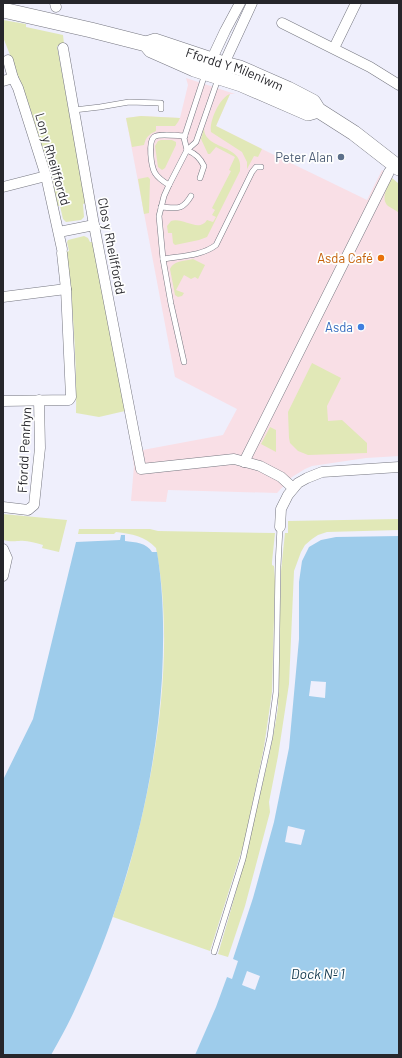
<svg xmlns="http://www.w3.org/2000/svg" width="402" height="1058" font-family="Barlow,sans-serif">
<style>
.commercial{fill:#f9dfe6}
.green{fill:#e1e8b7}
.water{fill:#9ecceb}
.pier{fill:#efeffc}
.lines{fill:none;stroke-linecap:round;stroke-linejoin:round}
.lane-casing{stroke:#767781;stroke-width:6}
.street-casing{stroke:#767781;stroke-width:11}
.secondary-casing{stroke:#767781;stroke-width:16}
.lane{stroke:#fff;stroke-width:5}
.street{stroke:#fff;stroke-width:10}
.secondary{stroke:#fff;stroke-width:15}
.service-dot{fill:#5c6f8a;stroke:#fefefe;stroke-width:1.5}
.food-dot{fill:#e8710a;stroke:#fefefe;stroke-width:1.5}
.shop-dot{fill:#3f7fe0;stroke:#fefefe;stroke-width:1.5}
.labels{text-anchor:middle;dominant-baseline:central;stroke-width:3.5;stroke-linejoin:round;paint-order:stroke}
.street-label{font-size:13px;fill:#26262b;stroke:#fefefe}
.service-label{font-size:13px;fill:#4e5e75;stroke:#fefefe;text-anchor:end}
.food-label{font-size:13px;fill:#c56008;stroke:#fefefe;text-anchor:end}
.shop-label{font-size:13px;fill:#366cbe;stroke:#fefefe;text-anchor:end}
.water-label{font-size:14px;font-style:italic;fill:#13394e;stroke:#fefefe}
</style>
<rect width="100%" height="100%" fill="#efeffc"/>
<path class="commercial" d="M186,78L235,94H230L216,126L262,149L367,200L382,170L399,184V456L366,458L312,466L305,469L292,477L277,493L168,490L166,502L131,501L134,466L132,452L223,435L237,409L175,377L126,118L141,116L180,118L188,85Z"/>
<g class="green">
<path d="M3,20L26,24V27L63,35L64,44L57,46L86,203L83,204L84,217L81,220L66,222L63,219L60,206H57L48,169L36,127L26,96L3,37Z"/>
<path d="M230,94L216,126L262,149L258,157L254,156L247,169V162L242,152L211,132C209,122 219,98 230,94Z"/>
<path d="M141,116L180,118L178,122L175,126H156V131C149,134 146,137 144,145L132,147L126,118Z"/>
<path d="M204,128C204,151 245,143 240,171L207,237L199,240L175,245L173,243L172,233H168L167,226L171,221C183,217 199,233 207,220L213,222L216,217L212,215L215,210L212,208L231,171L229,170L235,157L216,147L210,154H208L201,139Z"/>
<path d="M161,140H172L176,142V145L165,168L162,170L158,167L155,146L158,141Z"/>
<path d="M148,177L150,179L149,213L144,214L138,179Z"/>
<path d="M392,178L399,184V213C396,210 391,208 388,206C380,198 388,186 392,178Z"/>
<path d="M84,236L88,238L90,242H93L125,411L99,417L76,413C77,359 73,306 66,252L69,251L67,242L68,240Z"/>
<path d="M193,259L205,265L198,279L195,277L191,279L184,275L176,290L184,293L182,296L178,297L175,295L170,269C174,260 185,261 193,259Z"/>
<path d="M312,363L341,378L327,406L328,421L342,420L367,443V453L308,455L298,451L290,443L289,438L288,412Z"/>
<path d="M270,427L276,430V452L261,444Z"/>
<path d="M3,514L67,520L59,552L42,548L43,545C35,543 27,540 19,541C13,541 11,542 3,540Z"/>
<path d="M399,519V530L327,532L318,535L312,539L305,545L301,552L294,571L289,684L278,756L269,802L270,812L245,906L228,957L218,954C234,901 248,848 260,794C267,765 274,736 278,707L281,571L285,533H288V521Z"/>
<path d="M79,529H150L158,531L275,533L272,562V565L274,566L275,581L272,692L264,747L245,840L210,951L113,917C119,897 127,877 132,856C158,760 175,646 156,548C145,536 132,534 116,532L114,534H78Z"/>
</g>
<g class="water">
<path d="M121,535H125V541C135,542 147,543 152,552H157C164,594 164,636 162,678C155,792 124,904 76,1007C69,1023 60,1039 51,1055H3V780L33,719L76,542L120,540Z"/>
<path d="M399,536V1055H195L216,1007L227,977L232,979L238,961L233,959L253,898L274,822L289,748L299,639V582L302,561L309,547L321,540L336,537Z"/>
</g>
<g class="pier">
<path d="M311,681L326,682L325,698L309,696Z"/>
<path d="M288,826L305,830L301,845L285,842Z"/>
<path d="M247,971L260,976L255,990L242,985Z"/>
</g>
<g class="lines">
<defs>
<g id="lane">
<path d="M74,110L100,107L129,102L161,103V109"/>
<path d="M187,150L184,138L205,74"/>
<path d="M187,150C196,154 200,158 204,166L200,178"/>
<path d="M169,185C164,182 158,178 155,173C151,166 148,142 154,137C158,133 179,136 185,136"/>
<path d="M161,207C177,208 182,211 191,196"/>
<path d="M163,259C180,256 202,256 216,245L252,172L256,167H261"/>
<path d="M184,362L171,304L163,259L159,216L164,196L169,185L187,150L196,142L218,79"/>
<path d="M214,952L243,859L270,737L276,692L278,566L280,527"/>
</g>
<g id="street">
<path d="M55,3L56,7"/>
<path d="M282,23L370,67L399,85"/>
<path d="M63,48L94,225L141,469L234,459L260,466L281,477L293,488"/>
<path d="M334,48L356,3"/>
<path d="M209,65L225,31L240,3"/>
<path d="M222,68L252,3"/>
<path d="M13,78L18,88L46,176L62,249"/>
<path d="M3,81L13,78L8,60"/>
<path d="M3,187L46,176"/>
<path d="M59,232L94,225"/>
<path d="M3,297L66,289"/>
<path d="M3,401L69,400L71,397L66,289L62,253"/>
<path d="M244,462L389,172"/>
<path d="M3,507L28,510L34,505L40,448L39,400"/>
<path d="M280,527L281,509L288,495L298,483L307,478L322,472L399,467"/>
<path d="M3,549L7,558L3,576"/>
</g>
<g id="secondary">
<path d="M3,10L91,30L146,44L151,50L194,69L241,84L308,113L318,110"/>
<path id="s1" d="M146,44L155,41L224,64L240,68L288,89L313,102L318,110L354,133L399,168"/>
</g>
</defs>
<use href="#lane" class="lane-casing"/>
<use href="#street" class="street-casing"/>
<use href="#secondary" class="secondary-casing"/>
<use href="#lane" class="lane"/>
<use href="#street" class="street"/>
<use href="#secondary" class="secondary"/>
</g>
<circle class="service-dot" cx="341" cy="157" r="4"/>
<circle class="food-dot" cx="381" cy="258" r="4"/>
<circle class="shop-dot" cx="361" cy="327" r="4"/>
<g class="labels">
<g class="street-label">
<text stroke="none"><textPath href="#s1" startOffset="94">Ffordd Y Mileniwm</textPath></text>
<text transform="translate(53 159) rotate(74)">Lon y Rheilffordd</text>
<text transform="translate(112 246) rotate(79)">Clos y Rheilffordd</text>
<text transform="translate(24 450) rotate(-87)">Ffordd Penrhyn</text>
</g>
<g class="service-label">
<text x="333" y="157">Peter Alan</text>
</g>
<g class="food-label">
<text x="373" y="258">Asda Café</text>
</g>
<g class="shop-label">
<text x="353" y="327">Asda</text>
</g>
<g class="water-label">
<text x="318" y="973">Dock Nº 1</text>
</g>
</g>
<rect width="402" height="1058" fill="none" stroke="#26262b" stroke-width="8"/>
</svg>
